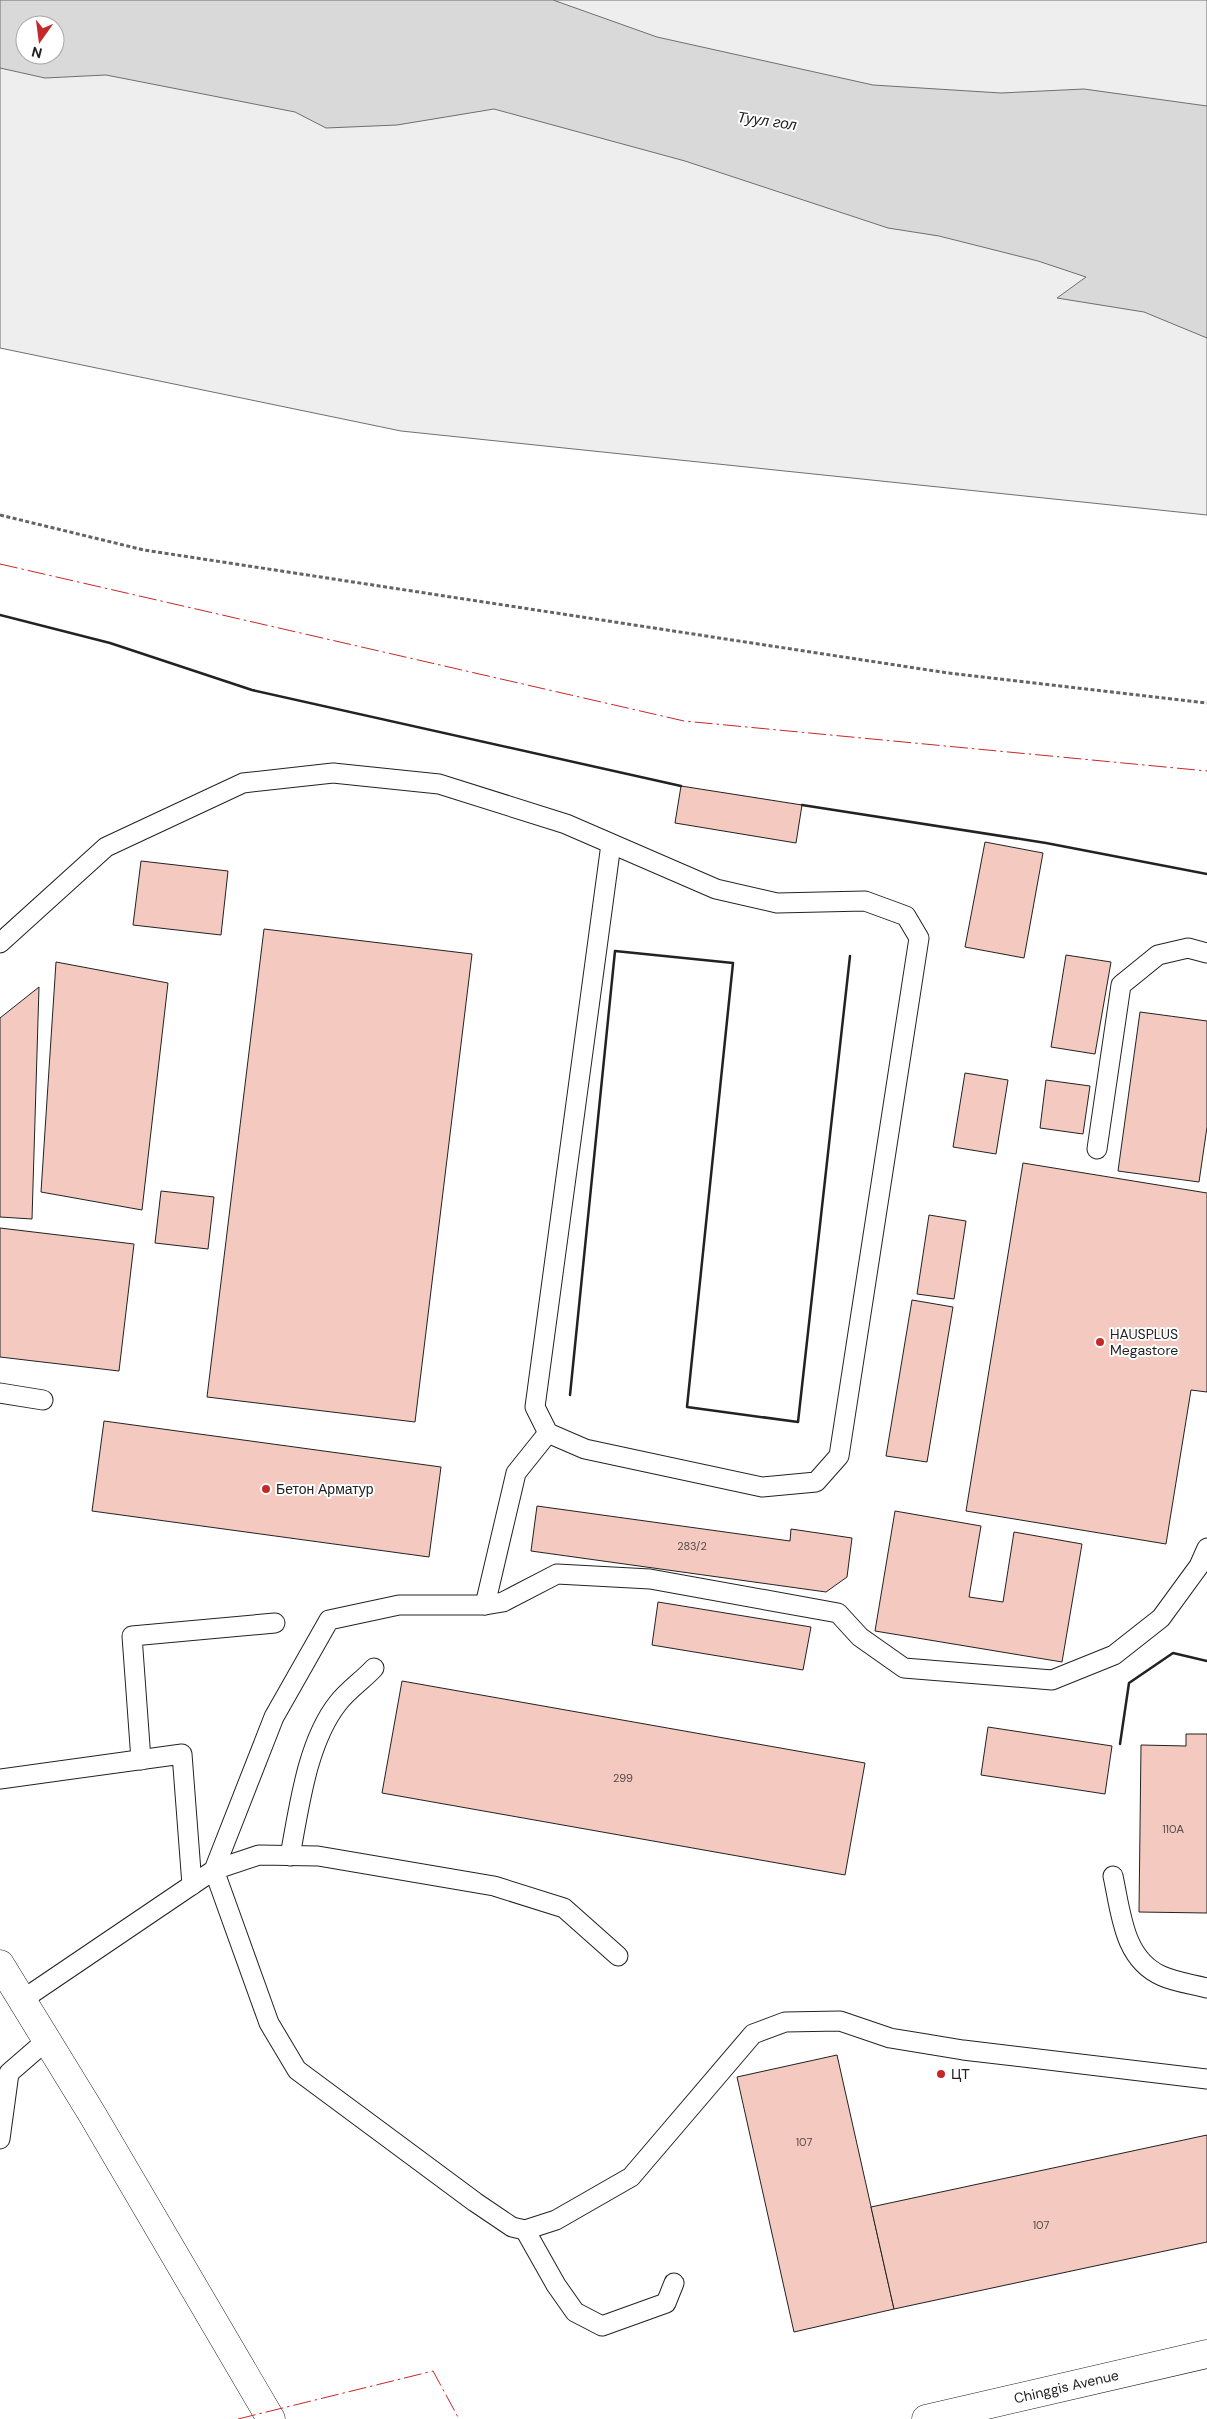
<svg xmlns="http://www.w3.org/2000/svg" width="1207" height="2419" font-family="'DM Sans',sans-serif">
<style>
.green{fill:#eee;stroke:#6f6f6f;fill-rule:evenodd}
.water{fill:#d9d9d9;stroke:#6f6f6f;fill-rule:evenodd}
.building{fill:#f3c9c0;stroke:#222}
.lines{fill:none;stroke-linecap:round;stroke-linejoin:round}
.service-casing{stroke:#222;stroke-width:21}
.minor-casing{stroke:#222;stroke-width:29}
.trunk-casing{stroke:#222;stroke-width:29}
.path{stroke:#646464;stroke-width:3;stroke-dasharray:4 2.5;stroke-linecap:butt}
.service{stroke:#fff;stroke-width:19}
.minor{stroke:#fff;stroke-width:28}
.trunk{stroke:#fff;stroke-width:28}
.wall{stroke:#222;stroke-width:2.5}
.power{stroke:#c62828;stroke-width:1;stroke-dasharray:18 4 2.5 4;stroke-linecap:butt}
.poi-dot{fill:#c62828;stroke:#fff;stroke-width:2}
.labels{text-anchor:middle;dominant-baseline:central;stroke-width:4;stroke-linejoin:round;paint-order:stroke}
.number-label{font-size:11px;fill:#564c4a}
.poi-label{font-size:14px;fill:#222;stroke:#fff;text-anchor:start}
.street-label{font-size:14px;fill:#222;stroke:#fff}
.water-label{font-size:15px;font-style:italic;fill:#222;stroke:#fff}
</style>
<rect width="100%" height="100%" fill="#fff"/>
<path class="green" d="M0,0H1207V515L401,431L0,348ZM25,25H55V55H25Z"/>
<path class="water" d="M0,0H553L657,37L873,85L1001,93L1084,89L1207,106V338L1144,312L1057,298L1086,277L1038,261L939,236L888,228L685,161L494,109L397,125L326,128L295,112L106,75L45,78L0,68ZM25,25H55V55H25Z"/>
<g class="building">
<path d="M681,786L802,805L796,843L675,823Z"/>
<path d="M985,842L1043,853L1024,958L965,947Z"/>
<path d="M141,861L228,871L221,935L133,925Z"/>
<path d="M264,929L472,954L415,1422L207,1397Z"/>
<path d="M1066,955L1111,962L1095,1054L1051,1047Z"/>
<path d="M56,962L168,983L142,1210L41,1192Z"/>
<path d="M39,987L32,1219L0,1217V1018Z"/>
<path d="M1140,1012L1207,1021V1127L1199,1182L1118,1171Z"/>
<path d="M965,1073L1008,1080L996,1154L953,1147Z"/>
<path d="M1046,1080L1090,1086L1083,1134L1040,1128Z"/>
<path d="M1023,1163L1207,1193V1392L1191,1390L1166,1544L966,1511Z"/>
<path d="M161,1191L214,1197L208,1249L155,1243Z"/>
<path d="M929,1215L966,1221L954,1299L917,1294Z"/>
<path d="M0,1228L134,1244L119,1371L0,1357Z"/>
<path d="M912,1300L953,1307L927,1462L886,1456Z"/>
<path d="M104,1421L441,1467L429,1557L92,1511Z"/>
<path d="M537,1506L790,1541L791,1529L852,1538L847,1577L826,1592L531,1551Z"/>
<path d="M895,1511L981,1526L969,1597L1003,1602L1014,1532L1082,1544L1062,1662L875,1631Z"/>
<path d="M658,1602L811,1627L803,1670L652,1645Z"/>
<path d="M402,1681L865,1763L845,1875L382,1793Z"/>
<path d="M988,1727L1112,1746L1105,1794L981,1775Z"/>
<path d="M1186,1734H1207V1913L1139,1912L1141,1745L1186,1746Z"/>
<path d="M837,2055L894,2309L794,2332L737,2077Z"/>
<path d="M1207,2135V2242L894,2309L871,2207Z"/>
</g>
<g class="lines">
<defs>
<g id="service">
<path d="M0,943L106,847L243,783L333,773L439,784L566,824L716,889L777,903L865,901L906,916L919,938L839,1456L816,1482L762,1487L585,1449L548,1433L535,1407L611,844"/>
<path d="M1097,1149L1121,985L1158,955L1188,948L1207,953"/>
<path d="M0,1393L43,1400"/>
<path d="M485,1605L503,1602L557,1574L650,1579L838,1613L860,1637L904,1668L1052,1680L1114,1655L1161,1618L1199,1566L1207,1548"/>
<path d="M141,1760L132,1636L275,1623"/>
<path d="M0,1779L182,1754L192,1885"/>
<path d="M290,1856C299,1808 307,1742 338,1703C348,1690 363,1680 374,1668"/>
<path d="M1113,1876C1121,1912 1123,1959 1162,1976C1175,1982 1192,1984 1207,1988"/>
<path d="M618,1956L564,1908L494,1886L318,1856L259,1855L214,1870L269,2023L297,2070L475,2202L512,2227L525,2230L556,2220L631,2177L753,2034L785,2022L840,2021L890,2038L963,2050L1207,2079"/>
<path d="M22,2000L214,1870L274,1717L329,1620L399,1605H485L516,1473L548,1433"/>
<path d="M0,2139L9,2073L47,2040"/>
<path d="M525,2230L556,2285L575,2312L602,2326L666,2303L674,2283"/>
</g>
<path id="minor" d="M0,1964L92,2114L271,2419"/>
<g id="trunk">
<path id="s1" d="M926,2419L1207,2354"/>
</g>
</defs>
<use href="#service" class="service-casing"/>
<use href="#minor" class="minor-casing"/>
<use href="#trunk" class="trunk-casing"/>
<path class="path" d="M0,515L144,550L948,673L1207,703"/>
<use href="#service" class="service"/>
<use href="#minor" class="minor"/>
<use href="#trunk" class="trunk"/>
<g class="wall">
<path d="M0,615L110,643L252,690L681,786"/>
<path d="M802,805L1046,843L1207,874"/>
<path d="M570,1395L615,951L733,963L687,1407L798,1422L850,956"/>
<path d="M1120,1744L1129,1683L1173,1653L1207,1661"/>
</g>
<g class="power">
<path d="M0,564L684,721L1207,771"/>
<path d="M238,2419L433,2371L459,2419"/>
</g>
</g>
<g class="poi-dot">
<circle cx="1100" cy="1342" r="5"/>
<circle cx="266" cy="1489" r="5"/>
<circle cx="941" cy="2074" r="5"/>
</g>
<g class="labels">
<g class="number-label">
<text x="692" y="1546">283/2</text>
<text x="623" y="1778">299</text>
<text x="1173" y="1829">110А</text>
<text x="804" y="2142">107</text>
<text x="1041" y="2225">107</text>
</g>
<g class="poi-label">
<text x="1110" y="1334">HAUSPLUS<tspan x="1110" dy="16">Megastore</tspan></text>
<text x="276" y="1489">Бетон Арматур</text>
<text x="951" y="2074">ЦТ</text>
</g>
<g class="street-label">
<text stroke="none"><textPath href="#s1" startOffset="144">Chinggis Avenue</textPath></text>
</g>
<g class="water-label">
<text transform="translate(767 121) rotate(8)">Туул гол</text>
</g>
</g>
<g transform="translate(40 40) rotate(194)"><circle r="24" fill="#ffffff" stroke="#a7a7a7"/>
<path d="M0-4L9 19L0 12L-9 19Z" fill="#c62828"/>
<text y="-8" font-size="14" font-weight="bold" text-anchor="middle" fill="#222222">N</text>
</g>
</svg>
